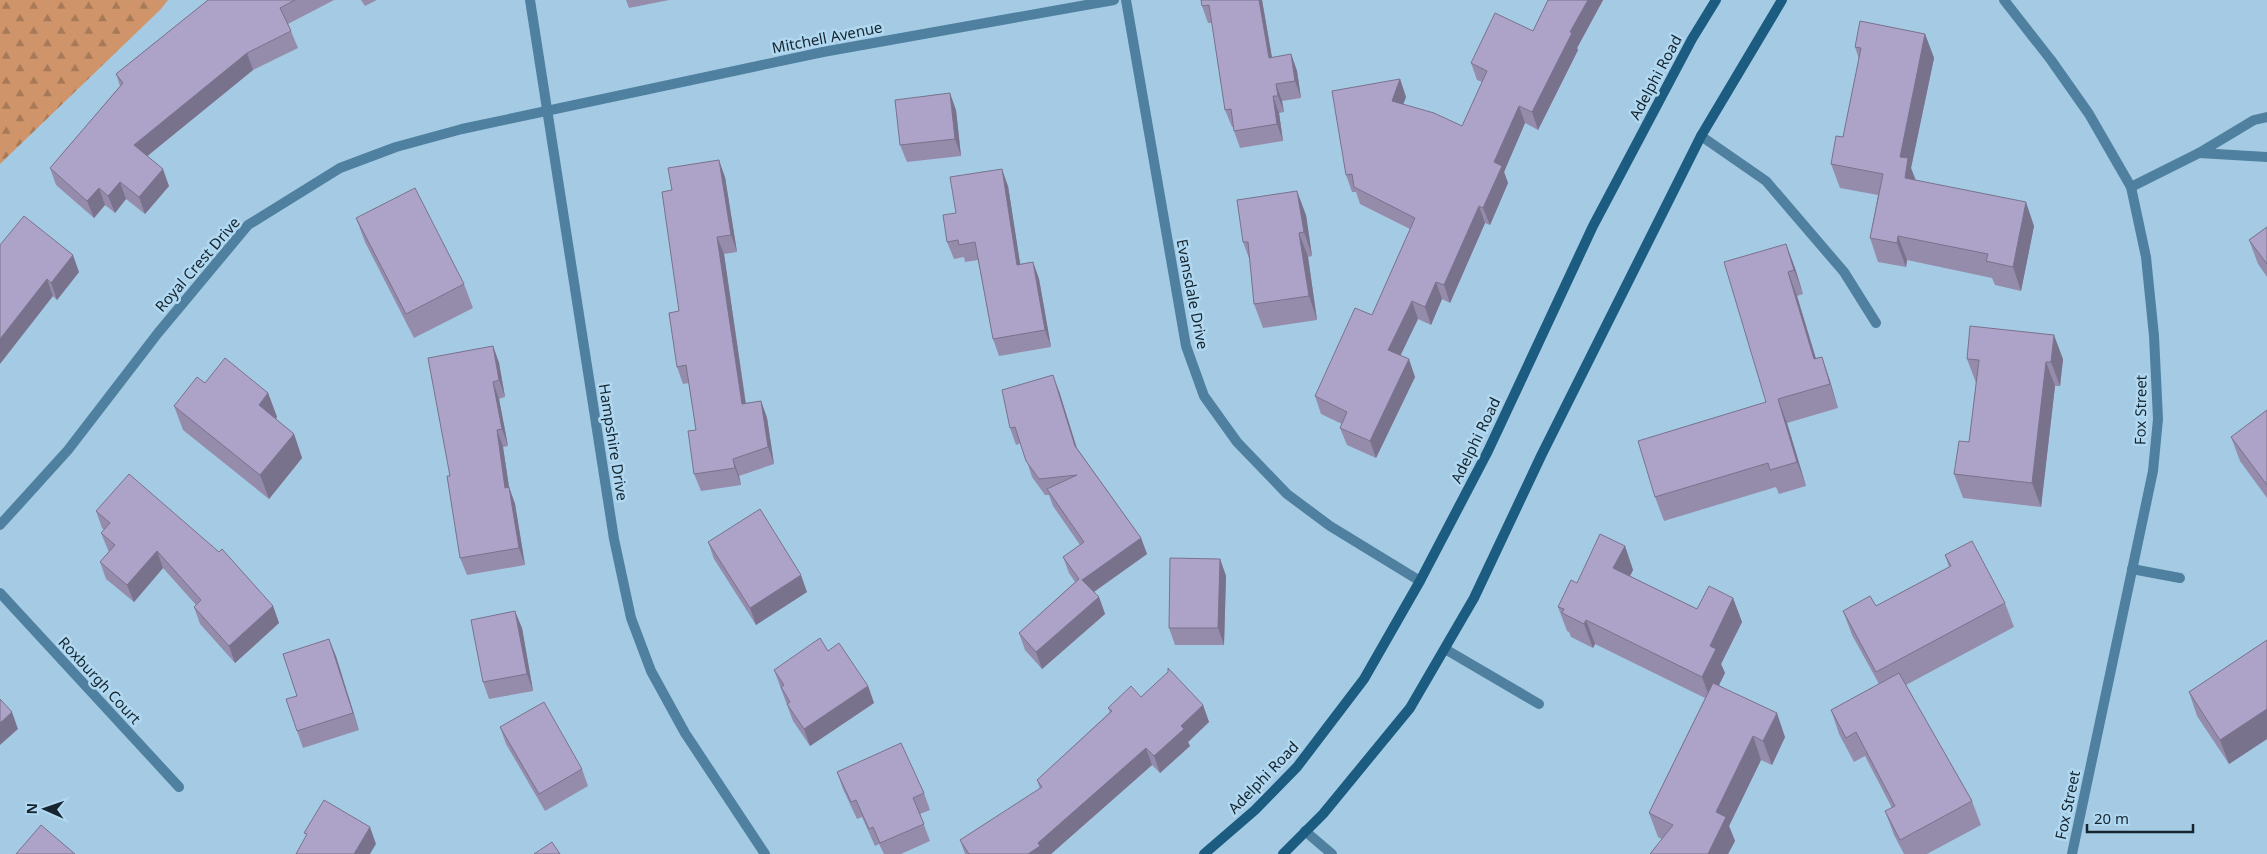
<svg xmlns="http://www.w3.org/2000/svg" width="2267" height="854" font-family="'Noto Sans',sans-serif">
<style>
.forest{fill:url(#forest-firs)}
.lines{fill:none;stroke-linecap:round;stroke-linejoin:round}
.service{stroke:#4f809f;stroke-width:10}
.minor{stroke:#4f809f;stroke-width:10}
.secondary{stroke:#1c5c80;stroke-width:10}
.wall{fill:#958cac}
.shaded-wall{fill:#79728c}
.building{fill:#ada3c8;stroke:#79728c}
.labels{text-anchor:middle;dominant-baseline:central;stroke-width:5;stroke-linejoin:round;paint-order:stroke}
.street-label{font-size:15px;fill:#15242e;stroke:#b1d8f1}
</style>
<defs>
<pattern id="forest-firs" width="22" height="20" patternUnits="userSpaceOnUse" patternTransform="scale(1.25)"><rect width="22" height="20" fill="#cf9469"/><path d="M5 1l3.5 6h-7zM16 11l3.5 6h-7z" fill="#a77957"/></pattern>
</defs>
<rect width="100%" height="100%" fill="#a5cbe4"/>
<path class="forest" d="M0,0H168L161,9L0,164Z"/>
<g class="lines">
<g class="service">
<path d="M1701,136L1766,181L1844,272L1876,323"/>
<path d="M2132,569L2180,578"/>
<path d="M1445,649L1539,704"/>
<path d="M1305,831L1332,854"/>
</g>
<g class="minor">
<path d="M530,0L614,539L631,618L651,671L685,733L765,854"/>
<path d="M1126,0L1186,346L1204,396L1237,442L1287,494L1330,526L1420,581"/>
<path d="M2004,0L2051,60L2089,114L2131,187L2146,257L2154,336L2158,419L2153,471L2072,854"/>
<path d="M2199,153L2267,157"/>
<path d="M2131,187L2199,153L2254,120L2267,117"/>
<path d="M0,525L68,450L158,333L248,225L340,168L396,147L462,129L823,52L1114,0"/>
<path d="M0,593L179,787"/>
</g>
<g class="secondary">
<path d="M1204,854L1255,810L1297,767L1364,679L1420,581L1488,451L1593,226L1692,39L1716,0"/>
<path d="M1283,854L1323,814L1410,708L1474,598L1541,456L1701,136L1782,0"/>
</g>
</g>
<g class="wall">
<path d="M208,0H334L288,24L291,31L298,48L253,70L147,156L169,186L145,214L126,199L115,213L105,205L94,218L56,185L50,168L120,86L116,74Z"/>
<path d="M361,0H377L365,6Z"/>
<path d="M626,0H669L629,8Z"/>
<path d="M1201,0H1262L1272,58L1291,54L1297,71L1301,98L1282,101L1284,112L1279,113L1283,141L1240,148L1234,131V127H1232L1225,110L1212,23H1208L1202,6Z"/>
<path d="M1548,0H1603L1577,48L1578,50L1538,130L1525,123L1504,172L1508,183L1490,225L1485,223L1450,303L1442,299L1431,325L1418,319L1400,355L1415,377L1376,458L1347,445L1340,428L1342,424L1321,414L1315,396L1372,315L1410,229L1360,204L1356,192H1352L1346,175L1400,79L1406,97L1403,104L1462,126L1482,82L1477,80L1471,63L1533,31Z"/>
<path d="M1925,34L1934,58L1911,168L1916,180L2034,226L2021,291L1995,285L1992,278L1907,260L1906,267L1878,262L1870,238L1878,195L1840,188L1831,164L1843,137L1859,59L1855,47Z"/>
<path d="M956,110L961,156L907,162L900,145Z"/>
<path d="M725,177L737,252L724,254L746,403L761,401L767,418L774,464L739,476L741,485L701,491L694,474L696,430L689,383L683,384L677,367L679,311L672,190Z"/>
<path d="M1008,186L1020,264L1033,262L1039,279L1051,347L999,356L993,339L978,260L965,262L964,257L954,259L947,242L956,213Z"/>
<path d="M1306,215L1312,256L1308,257L1317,320L1263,328L1254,304L1250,261L1243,242Z"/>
<path d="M356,218L464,284L473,308L414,338L365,242Z"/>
<path d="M2267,227V277L2258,264L2249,240Z"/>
<path d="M1786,244L1795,268L1803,294L1797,296L1816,358L1822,357L1830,381L1838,408L1787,423L1806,486L1779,494L1776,487L1664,521L1655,497L1766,402Z"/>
<path d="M0,245L79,272L57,300Z"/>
<path d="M493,346L499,363L505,397L499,399L508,446L503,447L509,487L515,504L525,565L467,575L460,558L450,476Z"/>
<path d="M1967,359H2063L2060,386H2055L2041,507L1963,498L1954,474L1969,442L1976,383Z"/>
<path d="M205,383L268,393L277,417L276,419L294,434L302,458L269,499L183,430L174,406Z"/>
<path d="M1059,391L1077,448L1141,538L1147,554L1094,592L1099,597L1105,614L1042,669L1025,650L1019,633L1075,582L1069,573L1063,557L1080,545L1053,506L1049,495H1045L1032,477L1021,443L1016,445L1010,428Z"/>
<path d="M2267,410V498L2240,461L2231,437Z"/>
<path d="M96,511L273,606L279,623L235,663L200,624L194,607L196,605L163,568L134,602L106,579L100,562L109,551L108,550L101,533L104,530L102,528Z"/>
<path d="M708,542L807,592L756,625L714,559Z"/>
<path d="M1625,546L1633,570L1630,576L1697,609L1733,598L1742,622L1721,664L1725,673L1719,685L1785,737L1772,765L1761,760L1729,826L1735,841L1728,854H1650L1662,839L1658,837L1649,813L1705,698L1595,644L1593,648L1571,637L1569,632L1567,631L1558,607L1577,583Z"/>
<path d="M1945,555L2005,603L2014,627L1906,685L1972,801L1981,825L1927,854H1904L1894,835L1885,811L1892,808L1865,756L1854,762L1839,734L1831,710L1879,684L1852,635L1843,611L1876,606L1949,567Z"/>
<path d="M1220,559L1226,576L1224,645H1175L1169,628Z"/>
<path d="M522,628L533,691L489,699L483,682Z"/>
<path d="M329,639L359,730L303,748L297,731V696Z"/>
<path d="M2267,640V739L2229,764L2197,716L2189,692Z"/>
<path d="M828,651L868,686L874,703L810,746L793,721L774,670Z"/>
<path d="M1141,697L1203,705L1209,722L1188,742L1190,746L1160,773L1152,765L1051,854H965L960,840L1040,789L1037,780L1110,712L1108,708Z"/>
<path d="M500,727L582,769L588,786L545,811L506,744Z"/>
<path d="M837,772L924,793L930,810L920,814L930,841L901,854H884L879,844L875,846L862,817L857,819L843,789Z"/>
</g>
<g class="shaded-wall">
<path d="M1259,0H1262L1275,75L1269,58Z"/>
<path d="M1588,0H1603L1577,48L1578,50L1538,130L1532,112L1570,32Z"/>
<path d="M1925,34L1934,58L1911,168L1916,182L1905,178L1900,157Z"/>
<path d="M247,53L253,70L140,162L134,145Z"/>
<path d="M1291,54L1297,71L1301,98L1295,81Z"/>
<path d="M1400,79L1406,97L1398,118L1392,101Z"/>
<path d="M1276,84L1282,101L1284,112L1278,96Z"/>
<path d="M950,93L956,110L961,156L955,139Z"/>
<path d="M1273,96L1279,113L1283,141L1277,124Z"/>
<path d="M1519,106L1525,123L1504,172L1508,183L1490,225L1483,208L1494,162Z"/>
<path d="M719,160L725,177L737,252L731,235Z"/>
<path d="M163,169L169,186L145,214L139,197Z"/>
<path d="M1002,169L1008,186L1023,282L1017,265Z"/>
<path d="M120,182L126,199L115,213L108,196Z"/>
<path d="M99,188L105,205L94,218L87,201Z"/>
<path d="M1297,191L1306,215L1312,256L1304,232Z"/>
<path d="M2026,202L2034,226L2021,291L2013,267Z"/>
<path d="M1479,206L1485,223L1450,303L1444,285Z"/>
<path d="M1299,233L1308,257L1317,320L1309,296Z"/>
<path d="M1898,236L1907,260L1906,267L1897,243Z"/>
<path d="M717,237L724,254L748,421L742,404Z"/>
<path d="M1786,244L1795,268L1803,294L1794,270Z"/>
<path d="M73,255L79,272L57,300L51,283Z"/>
<path d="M1033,262L1039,279L1051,347L1045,330Z"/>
<path d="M1788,272L1797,296L1823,383L1814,359Z"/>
<path d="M47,279L53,296L0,364V339Z"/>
<path d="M1436,282L1442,299L1431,325L1425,307Z"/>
<path d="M1412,301L1418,319L1395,367L1388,350Z"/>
<path d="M2054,335L2063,359L2060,386L2051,362Z"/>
<path d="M493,346L499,363L505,397L499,380Z"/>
<path d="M1822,357L1830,381L1838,408L1830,384Z"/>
<path d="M1409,359L1415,377L1376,458L1370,441Z"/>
<path d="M2046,362L2055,386L2041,507L2032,483Z"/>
<path d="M1053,375L1059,391L1081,462L1075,446Z"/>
<path d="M493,382L499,399L508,446L502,429Z"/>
<path d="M268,393L277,417L268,429L259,405Z"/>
<path d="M1778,399L1787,423L1806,486L1797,462Z"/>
<path d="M761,401L767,418L774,464L768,447Z"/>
<path d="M497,430L503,447L509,487L515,504L525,565L519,548L505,488Z"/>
<path d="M294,434L302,458L269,499L260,475Z"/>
<path d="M733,459L739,476L741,485L735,468Z"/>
<path d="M1141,538L1147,554L1088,596L1082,580Z"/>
<path d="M1625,546L1633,570L1622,592L1613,568Z"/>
<path d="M157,551L163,568L134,602L127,585Z"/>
<path d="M1220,559L1226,576L1224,645L1218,628Z"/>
<path d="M801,575L807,592L756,625L750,608Z"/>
<path d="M1099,597L1105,614L1042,669L1036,652Z"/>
<path d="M1733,598L1742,622L1721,664L1725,673L1711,701L1702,677L1710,646Z"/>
<path d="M273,606L279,623L235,663L229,646Z"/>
<path d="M515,611L522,628L533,691L527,674Z"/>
<path d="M1586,620L1595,644L1593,648L1584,624Z"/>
<path d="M329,639L336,656L359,730L353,713Z"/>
<path d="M868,686L874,703L810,746L804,729Z"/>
<path d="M1203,705L1209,722L1188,742L1190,746L1160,773L1154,756L1181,726Z"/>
<path d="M2267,709V739L2229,764L2220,740Z"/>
<path d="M12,712L18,729L0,745V723Z"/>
<path d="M1777,713L1785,737L1772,765L1763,741Z"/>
<path d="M1753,736L1761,760L1729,826L1735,841L1728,854H1708L1716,812Z"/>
<path d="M1146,748L1152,765L1051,854H1028L1038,843Z"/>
<path d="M370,827L376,844L370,854H354Z"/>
</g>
<g class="building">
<path d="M208,0H295L280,8L291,31L247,53L134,145L163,169L139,197L120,182L108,196L99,188L87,201L50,168L123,83L116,74Z"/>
<path d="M1201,0H1259L1269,58L1291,54L1295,81L1276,84L1278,96H1273L1277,124L1234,131L1231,109L1225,110L1209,5L1202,6Z"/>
<path d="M1548,0H1588L1570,32L1572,33L1532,112L1519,106L1494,162L1502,166L1483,208L1479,206L1444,285L1436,282L1425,307L1412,301L1388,350L1409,359L1370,441L1340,428L1347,412L1315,396L1355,308L1372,315L1415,218L1354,187L1352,174L1346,175L1332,91L1400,79L1392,101L1434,113L1462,126L1487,71L1471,63L1495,13L1533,31Z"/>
<path d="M1860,21L1925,34L1900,157L1908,158L1905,178L2026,202L2013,267L1986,261L1988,254L1898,236L1897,243L1870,238L1883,174L1831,164L1836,136L1843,137L1861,48L1855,47Z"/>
<path d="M950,93L955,139L900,145L895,100Z"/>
<path d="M719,160L731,235L717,237L742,404L761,401L768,447L733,459L735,468L694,474L688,431L696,430L686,365L677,367L669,313L679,311L662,192L672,190L668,168Z"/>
<path d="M1002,169L1017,265L1033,262L1045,330L993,339L975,242L959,245L958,240L947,242L943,215L956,213L950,177Z"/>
<path d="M415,188L464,284L406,314L356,218Z"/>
<path d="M1297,191L1304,232L1299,233L1309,296L1254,304L1248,242H1243L1237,200Z"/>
<path d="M24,216L73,255L51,283L47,279L0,339V245Z"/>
<path d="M2267,227V264L2249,240Z"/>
<path d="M1786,244L1794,270L1788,272L1814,359L1822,357L1830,384L1778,399L1797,462L1770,470L1768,463L1655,497L1638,441L1766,402L1724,262Z"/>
<path d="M1970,326L2054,335L2051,362H2046L2032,483L1954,474L1959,441L1969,442L1979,360L1967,359Z"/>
<path d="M493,346L499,380L493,382L502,429L497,430L505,488L509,487L519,548L460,558L447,476H450L428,358Z"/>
<path d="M225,358L268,393L259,405L294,434L260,475L174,406L197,377L205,383Z"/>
<path d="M1053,375L1075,446L1141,538L1082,580L1099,597L1036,652L1019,633L1079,579L1063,557L1084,542L1047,489L1077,475L1039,479L1026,461L1015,427L1010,428L1002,390Z"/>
<path d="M2267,410V485L2231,437Z"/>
<path d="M129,474L219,552L222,549L273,606L229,646L194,607L201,600L157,551L127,585L100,562L115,545L101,533L110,523L96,511Z"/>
<path d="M760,509L801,575L750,608L708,542Z"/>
<path d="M1600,534L1625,546L1613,568L1697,609L1709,586L1733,598L1710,646L1716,649L1702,677L1586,620L1584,624L1562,613L1564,609L1558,607L1571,580L1577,583Z"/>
<path d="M1972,541L2005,603L1876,672L1843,611L1870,596L1876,606L1951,566L1945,555Z"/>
<path d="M1170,558L1220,559L1218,628H1169Z"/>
<path d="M515,611L527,674L483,682L471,620Z"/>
<path d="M820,638L828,651L839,643L868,686L804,729L787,704L790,702L781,687L784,685L774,670Z"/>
<path d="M329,639L353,713L297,731L286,699L297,696L283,654Z"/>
<path d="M2267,640V709L2220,740L2189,692Z"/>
<path d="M1168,668L1203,705L1181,726L1184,729L1154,756L1146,748L1038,843L1040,846L1028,854H969L960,840L1042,787L1037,780L1112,711L1108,708L1131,686L1141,697L1168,672Z"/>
<path d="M1899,673L1972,801L1900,840L1885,811L1895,806L1856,732L1846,738L1831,710Z"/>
<path d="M1713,683L1777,713L1763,741L1753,736L1716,812L1726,817L1708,854H1650L1673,825L1649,813Z"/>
<path d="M0,699L12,712L0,723Z"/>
<path d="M544,702L582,769L539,794L500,727Z"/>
<path d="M901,743L924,793L913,798L924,824L880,843L873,827L869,829L856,800L851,802L837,772Z"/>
<path d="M324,800L370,827L354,854H296L307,834L304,833Z"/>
<path d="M41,825L75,854H16Z"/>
<path d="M552,842L560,854H534Z"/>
</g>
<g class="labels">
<g class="street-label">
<text transform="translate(827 37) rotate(-11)">Mitchell Avenue</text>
<text transform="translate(1655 77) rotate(-62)">Adelphi Road</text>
<text transform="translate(197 264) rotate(-49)">Royal Crest Drive</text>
<text transform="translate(1193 294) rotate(79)">Evansdale Drive</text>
<text transform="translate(2140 410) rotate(-89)">Fox Street</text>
<text transform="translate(1475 440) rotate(-64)">Adelphi Road</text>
<text transform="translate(614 442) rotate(81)">Hampshire Drive</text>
<text transform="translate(100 680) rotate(47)">Roxburgh Court</text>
<text transform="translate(1263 777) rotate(-46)">Adelphi Road</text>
<text transform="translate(2067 805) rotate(-78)">Fox Street</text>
</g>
</g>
<g transform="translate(45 809) rotate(272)" stroke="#b1d8f1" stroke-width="4" paint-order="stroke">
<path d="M0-4L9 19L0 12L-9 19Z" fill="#15242e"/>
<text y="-8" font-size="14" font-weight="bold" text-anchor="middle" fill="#15242e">N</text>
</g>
<path d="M2087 824v8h106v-8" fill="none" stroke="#15242e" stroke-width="2.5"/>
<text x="2094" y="824" font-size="15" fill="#15242e" stroke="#b1d8f1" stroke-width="4" paint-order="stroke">20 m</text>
</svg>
